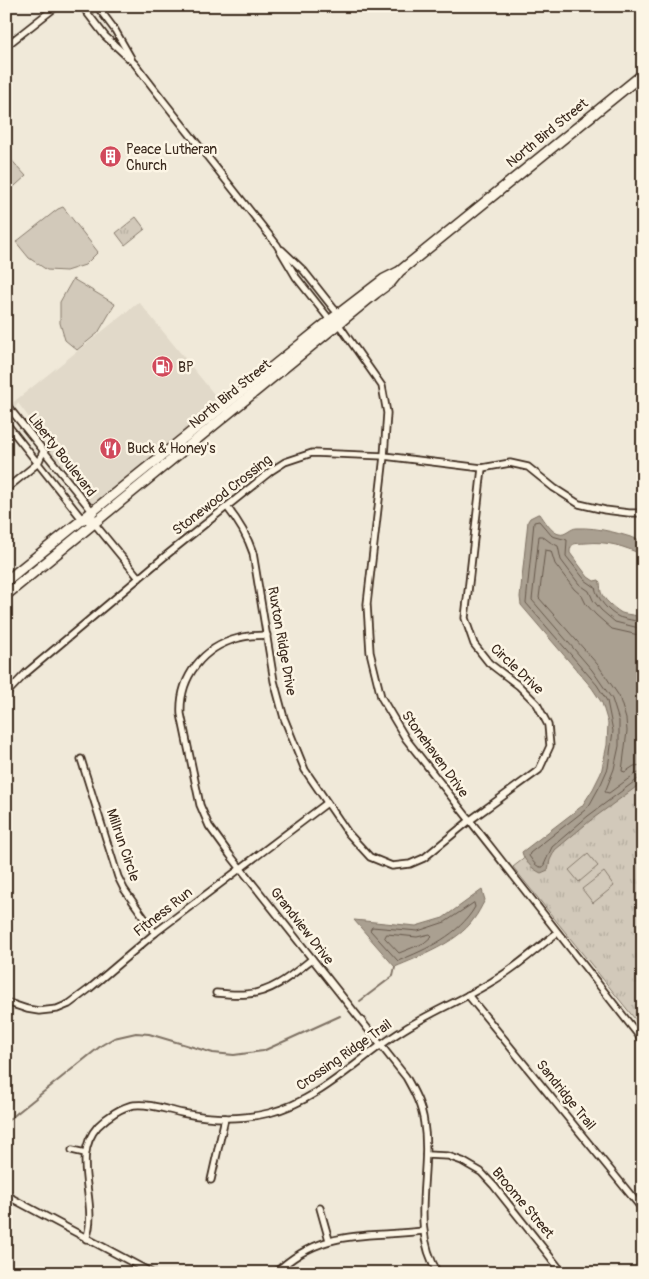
<svg xmlns="http://www.w3.org/2000/svg" width="649" height="1279" font-family="Pangolin,sans-serif">
<style>
.built{fill:#e1d9c9}
.park{fill:url(#park-tufts);stroke:#867a6c}
.pitch{fill:#d2c9ba;stroke:#867a6c}
.water{fill:#aaa091;stroke:#7e7163}
.lines{fill:none;stroke-linecap:round;stroke-linejoin:round}
.shore{stroke:#67594c;stroke-width:1}
.stream{stroke:#7e7163;stroke-width:2}
.street-casing{stroke:#3b2a1e;stroke-width:9}
.secondary-casing{stroke:#3b2a1e;stroke-width:12}
.street{stroke:#fcf5e5;stroke-width:5.5}
.secondary{stroke:#fcf5e5;stroke-width:9}
.labels{text-anchor:middle;dominant-baseline:central;stroke-width:5;stroke-linejoin:round;paint-order:stroke}
.street-label{font-size:14px;fill:#3b2a1e;stroke:#fcf5e5}
.poi-label{font-size:14px;fill:#3b2a1e;stroke:#fcf5e5;text-anchor:start}
</style>
<defs>
<pattern id="park-tufts" width="24" height="20" patternUnits="userSpaceOnUse" patternTransform="scale(1.25)"><rect width="24" height="20" fill="#d2c9ba"/><path d="M3 7l-1-3M5 7V3M7 7l1-3M15 17l-1-3M17 17v-4M19 17l1-3" fill="none" stroke="#b5ad9f"/></pattern>
</defs>
<rect width="100%" height="100%" fill="#f0e9d9"/>
<filter id="ink" filterUnits="userSpaceOnUse"><feTurbulence type="fractalNoise" baseFrequency=".02" numOctaves="2"/><feDisplacementMap in="SourceGraphic" scale="10" xChannelSelector="R" yChannelSelector="G"/><feConvolveMatrix kernelMatrix="1 2 1 2 8 2 1 2 1" color-interpolation-filters="sRGB"/></filter>
<g filter="url(#ink)">
<path class="built" d="M139,302L222,404L94,505L91,504L38,437L39,431L18,403L15,408L11,404Z"/>
<g class="park">
<path d="M136,217L145,229L125,245L116,233Z"/>
<path d="M643,765V1029L513,867Z"/>
</g>
<g class="pitch">
<path d="M6,154L26,176L6,194Z"/>
<path d="M63,207L98,252L85,265L66,271L47,270L29,258L16,242L58,209Z"/>
<path d="M73,279L115,304L98,333L77,350L65,340L60,323V302Z"/>
<path d="M588,854L598,866L579,882L569,870Z"/>
<path d="M604,872L614,886L593,903L582,889Z"/>
</g>
<g class="water">
<path d="M538,514H540C545,521 551,532 559,534C566,536 570,528 577,528C599,527 622,534 643,541V555C623,546 608,541 586,543C577,544 570,541 570,553L588,577L594,581L599,580C601,584 600,587 601,592C603,599 614,608 620,612C624,615 635,614 643,618V782L591,820L555,850L550,860L548,870L541,873C532,869 524,861 522,852L582,806L593,789L601,773L607,745L608,723L602,703L592,688L521,605L520,597L528,521L530,518Z"/>
<path d="M482,890L485,900C481,907 478,914 473,920C458,942 419,957 395,967L354,920L416,926L443,918Z"/>
</g>
<g class="lines">
<g class="shore">
<path d="M643,622C640,622 621,618 619,617C608,612 597,598 595,587L585,580L566,556L567,540L552,536L539,521L534,522L526,603L597,685L607,701L613,731L608,768L601,784L590,804L585,810L530,853L529,856C533,861 536,868 543,867L552,847L588,816L638,779L643,778"/>
<path d="M643,629L615,622L601,610L593,600L589,591L579,584L561,560L558,546L550,542L542,536H539L532,600L592,670L612,699L619,721V746L614,769L605,792L609,793L635,774L643,772"/>
<path d="M643,636L612,629L596,615L586,604L582,596L574,589L555,564L551,551L545,550L539,598L598,665L619,696L626,719L627,731L622,771L625,772L634,766L643,765"/>
<path d="M474,903L475,907C459,935 427,949 398,961L370,930L372,927L418,931L445,922Z"/>
<path d="M387,934L417,937L430,934L432,936L424,943L399,953L385,938Z"/>
</g>
<g class="stream">
<path d="M360,1001L393,976L395,967"/>
<path d="M6,1122L102,1045L114,1038L136,1033L149,1034L213,1053L234,1055L263,1051L340,1016"/>
</g>
<defs>
<g id="street">
<path d="M82,6L105,36L135,64L162,99L277,245L296,277L330,320"/>
<path d="M97,6L115,30L131,58"/>
<path d="M6,46L57,6"/>
<path d="M282,250L304,271L334,309L339,313"/>
<path d="M337,322L382,386L387,413L384,456L367,604L370,652L381,697L406,739L643,1041"/>
<path d="M6,404L92,511L94,523L82,519L6,423"/>
<path d="M6,489L38,463L43,452"/>
<path d="M227,507C239,522 247,535 253,553L274,681L284,718L305,770L348,833L370,857L392,866L410,864L424,858L469,821L539,770L550,746L548,725L537,704L519,686L489,663L474,644L465,618L482,468"/>
<path d="M94,523L139,578"/>
<path d="M267,635C258,636 248,635 239,638C203,647 179,677 181,714L200,805L209,826L230,855L406,1077C414,1091 422,1106 424,1123C432,1173 409,1226 438,1273"/>
<path d="M6,694L26,673L164,557L271,471L285,462L312,453L384,456L482,468L510,463L528,467L554,488L579,504L605,510L629,513H643"/>
<path d="M81,759L118,877L124,889L155,933"/>
<path d="M216,993C226,994 237,995 247,994C272,993 293,974 312,959"/>
<path d="M468,995L643,1210"/>
<path d="M6,1002L27,1009L39,1011L57,1009L69,1004L89,989L155,933L327,803"/>
<path d="M72,1150L85,1153"/>
<path d="M426,1155L448,1156L462,1161L481,1172L494,1186L563,1273"/>
<path d="M211,1180L225,1118"/>
<path d="M6,1193L13,1199L152,1273"/>
<path d="M320,1208L329,1240"/>
<path d="M86,1239C100,1203 69,1158 98,1126C107,1117 121,1107 134,1105C150,1103 167,1110 182,1113C211,1119 241,1120 269,1113C321,1100 356,1060 400,1032C430,1012 463,1000 493,981C516,968 536,949 557,933"/>
<path d="M275,1273C322,1228 364,1238 423,1231"/>
</g>
<g id="secondary">
<path d="M6,581L333,318L384,279L398,272"/>
<path d="M6,595L376,293L391,282L400,271L643,74"/>
</g>
</defs>
<use href="#street" class="street-casing"/>
<use href="#secondary" class="secondary-casing"/>
<use href="#street" class="street"/>
<use href="#secondary" class="secondary"/>
</g>
</g>
<defs>
<symbol id="building-disc" viewBox="-11 -11 22 22"><circle r="9.5" fill="#d1495b" stroke="#fcf5e5"/><path d="M-4-6H4V6H1V3H-1V6H-4ZM-2.5-4.3h1.7v1.8h-1.7ZM.8-4.3h1.7v1.8H.8ZM-2.5-1h1.7V.8h-1.7ZM.8-1h1.7V.8H.8Z" fill="#fff"/></symbol>
<symbol id="fuel-disc" viewBox="-11 -11 22 22"><circle r="9.5" fill="#d1495b" stroke="#fcf5e5"/><path d="M-5.5-6h7V0h2V4h1.3V-2.5L3-4.5l.8-.8L6-3V5H2.5V1h-1V6h-7ZM-4.2-4.7v3.2H.2V-4.7Z" fill="#fff"/></symbol>
<symbol id="restaurant-disc" viewBox="-11 -11 22 22"><circle r="9.5" fill="#d1495b" stroke="#fcf5e5"/><path d="M-5-6h1v4h1v-4h1v4h1v-4h1v5L-1.5 .5V6h-2V.5L-5-1ZM5-6V6H3V1.5H1.5Q1.5-4 5-6Z" fill="#fff"/></symbol>
</defs>
<g fill-rule="evenodd">
<use href="#building-disc" x="98" y="144" width="25" height="25"/>
<use href="#fuel-disc" x="150" y="354" width="25" height="25"/>
<use href="#restaurant-disc" x="98" y="436" width="25" height="25"/>
</g>
<g class="labels">
<g class="street-label">
<text transform="translate(547 133) rotate(-39)">North Bird Street</text>
<text transform="translate(230 394) rotate(-39)">North Bird Street</text>
<text transform="translate(62 455) rotate(52)">Liberty Boulevard</text>
<text transform="translate(222 495) rotate(-38)">Stonewood Crossing</text>
<text transform="translate(282 641) rotate(80)">Ruxton Ridge Drive</text>
<text transform="translate(517 669) rotate(43)">Circle Drive</text>
<text transform="translate(435 754) rotate(54)">Stonehaven Drive</text>
<text transform="translate(123 845) rotate(71)">Millrun Circle</text>
<text transform="translate(163 912) rotate(-38)">Fitness Run</text>
<text transform="translate(302 926) rotate(52)">Grandview Drive</text>
<text transform="translate(344 1055) rotate(-35)">Crossing Ridge Trail</text>
<text transform="translate(566 1095) rotate(51)">Sandridge Trail</text>
<text transform="translate(523 1203) rotate(50)">Broome Street</text>
</g>
<g class="poi-label">
<text x="126" y="149">Peace Lutheran<tspan x="126" dy="16">Church</tspan></text>
<text x="178" y="367">BP</text>
<text x="127" y="448">Buck &amp; Honey's</text>
</g>
</g>
<rect width="649" height="1279" fill="none" stroke="#fcf5e5" stroke-width="25"/>
<rect x="12" y="12" width="624" height="1254" fill="none" stroke="#3b2a1e" stroke-width="2" filter="url(#ink)"/>
</svg>
